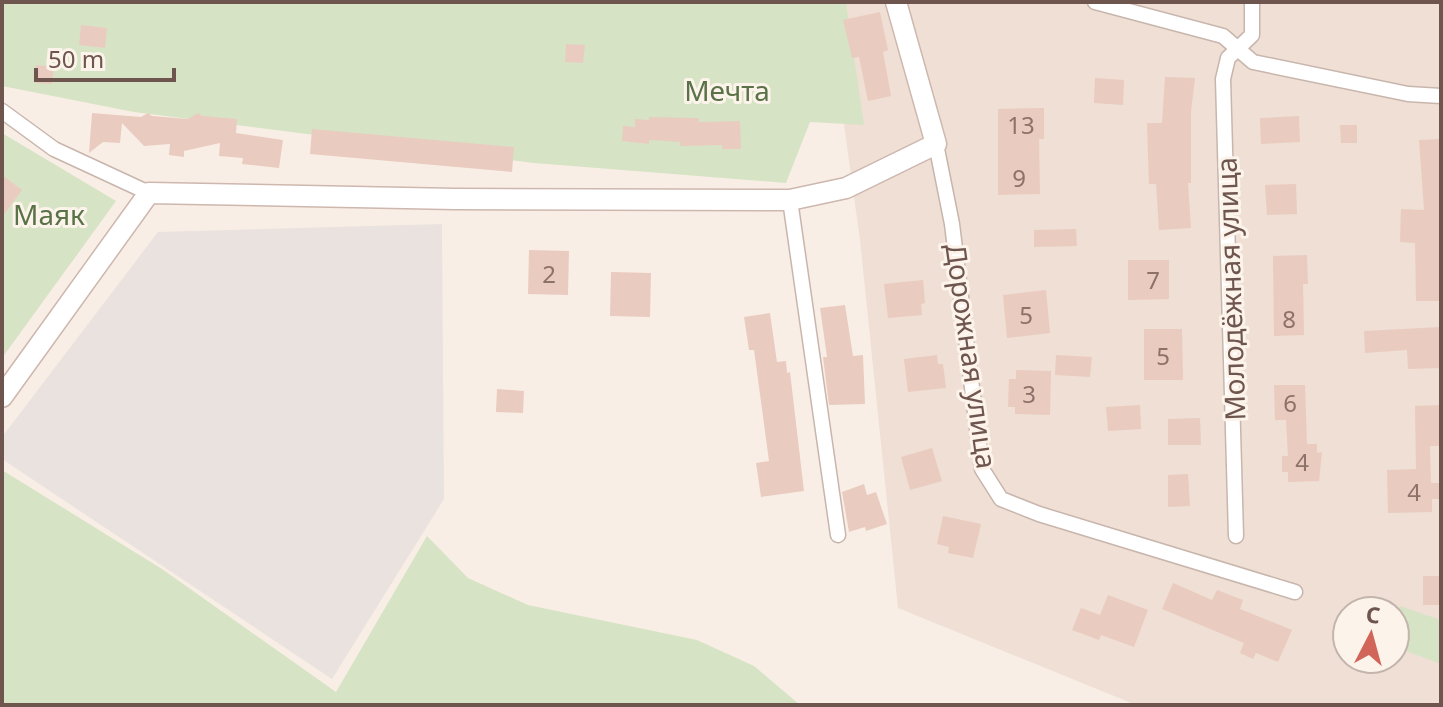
<svg xmlns="http://www.w3.org/2000/svg" width="1443" height="707" font-family="'Noto Sans',sans-serif">
<style>
.residential{fill:#efdfd4;fill-rule:evenodd}
.industrial{fill:#e9e2de}
.green{fill:#d6e4c5}
.building{fill:#eacbc0}
.lines{fill:none;stroke-linecap:round;stroke-linejoin:round}
.street-casing{stroke:#c8b6ad;stroke-width:17}
.secondary-casing{stroke:#cdb7ae;stroke-width:23}
.street{stroke:#fff;stroke-width:14}
.secondary{stroke:#fff;stroke-width:20}
.labels{text-anchor:middle;dominant-baseline:central;stroke-width:6;stroke-linejoin:round;paint-order:stroke}
.number-label{font-size:24px;fill:#8d726a}
.park-label{font-size:28px;fill:#5a7248;stroke:#fcf3ea}
.street-label{font-size:28px;fill:#6e554e;stroke:#fcf3ea}
</style>
<rect width="100%" height="100%" fill="#f9eee5"/>
<path class="residential" d="M827,2H1441V705H1136L898,608L860,240ZM1347,611H1395V659H1347Z"/>
<path class="industrial" d="M442,224L444,499L332,679L2,459V437L158,232Z"/>
<g class="green">
<path d="M2,2H846L864,125L810,122L786,183L534,163L134,112L2,86Z"/>
<path d="M2,133L116,201L2,358Z"/>
<path d="M2,470L162,569L336,692L427,536L468,578L528,605L697,640L754,666L800,705H2Z"/>
<path d="M1400,606L1441,620V664L1395,647V615Z"/>
</g>
<g class="building">
<path d="M880,12L888,50L883,52L891,96L868,101L859,57L852,58L843,20Z"/>
<path d="M81,25L107,28L105,48L79,45Z"/>
<path d="M566,44L585,45L583,63L565,62Z"/>
<path d="M36,65L54,67L52,84L35,83Z"/>
<path d="M1165,77L1195,78L1191,111V183H1188L1191,228L1159,230L1156,184H1149L1147,123H1162Z"/>
<path d="M1095,78L1124,80L1123,105L1094,103Z"/>
<path d="M1044,108V139H1039L1040,194L998,195V109Z"/>
<path d="M92,113L141,117L148,113L152,116L188,119L198,113L202,116L237,119L236,133L283,140L279,168L242,164L243,158L219,156L220,143L184,151V157L169,155L170,144L144,146L122,123L120,143L103,142L89,153Z"/>
<path d="M1299,116L1300,142L1261,144L1260,118Z"/>
<path d="M649,117L699,118V122L740,121L741,149H722V145L680,146V142L649,140V144L622,141L623,126L635,127V119L649,120Z"/>
<path d="M1340,125H1357V143H1341Z"/>
<path d="M312,129L514,147L512,172L310,154Z"/>
<path d="M1441,139V301H1416L1415,243L1400,242L1401,209L1424,210L1419,140Z"/>
<path d="M2,175L22,190L2,217Z"/>
<path d="M1296,184L1297,214L1267,215L1265,185Z"/>
<path d="M1076,229L1077,246L1034,247V230Z"/>
<path d="M529,250L569,251L568,295L528,294Z"/>
<path d="M1307,255L1308,284H1303L1304,335L1274,336L1273,256Z"/>
<path d="M1128,260H1169V299L1128,300Z"/>
<path d="M611,272L651,273L650,317L610,316Z"/>
<path d="M923,280L925,303L921,304L922,315L888,318L884,284Z"/>
<path d="M1046,290L1050,333L1007,338L1003,295Z"/>
<path d="M845,305L853,356L863,355L865,404L829,405L823,357H827L820,308Z"/>
<path d="M770,313L777,362L786,361L787,373L790,372L804,491L761,497L756,463L769,461L754,350H749L744,317Z"/>
<path d="M1441,327V368L1408,369L1407,350L1365,353L1364,331Z"/>
<path d="M1144,329H1182L1183,380H1144Z"/>
<path d="M937,355L938,364H943L946,388L908,392L904,359Z"/>
<path d="M1056,355L1092,357L1090,377L1055,375Z"/>
<path d="M1016,370L1051,371L1050,415L1015,414V407H1008L1009,379H1016Z"/>
<path d="M1274,385H1305L1307,444H1317V453L1322,452L1319,481L1288,482V472H1282V456H1288L1286,420H1275Z"/>
<path d="M497,389L524,391L523,413L496,412Z"/>
<path d="M1140,405L1141,429L1108,431L1106,407Z"/>
<path d="M1441,405V446H1430L1431,483H1441V499H1432V512L1388,513L1387,470L1416,469L1415,406Z"/>
<path d="M1200,418L1201,445H1168V419Z"/>
<path d="M932,448L942,481L910,490L901,457Z"/>
<path d="M1188,474L1190,506L1168,507V475Z"/>
<path d="M864,484L867,495L876,492L887,524L866,531L865,527L849,532L842,492Z"/>
<path d="M943,516L981,524L973,558L948,553L949,547L937,544Z"/>
<rect x="1423" y="576" width="18" height="29"/>
<path d="M1173,583L1212,600L1217,590L1243,600L1240,609L1292,630L1278,662L1256,653L1253,659L1240,653L1244,643L1162,609Z"/>
<path d="M1108,595L1148,610L1134,647L1101,635L1099,640L1072,630L1081,608L1100,615Z"/>
</g>
<g class="lines">
<defs>
<g id="street">
<path d="M1095,2L1223,36L1253,62L1408,94L1441,96"/>
<path d="M2,111L54,149L149,193"/>
<path d="M936,144L952,224L982,469L1001,499L1039,514L1295,592"/>
<path d="M790,200L838,535"/>
<path d="M1236,536L1223,79L1228,58L1252,35V2"/>
</g>
<path id="secondary" d="M2,397L149,193L455,199L790,200L846,188L936,144L896,2"/>
</defs>
<use href="#street" class="street-casing"/>
<use href="#secondary" class="secondary-casing"/>
<use href="#street" class="street"/>
<use href="#secondary" class="secondary"/>
</g>
<g class="labels">
<g class="number-label">
<text x="1021" y="124">13</text>
<text x="1019" y="177">9</text>
<text x="549" y="273">2</text>
<text x="1153" y="279">7</text>
<text x="1026" y="314">5</text>
<text x="1289" y="318">8</text>
<text x="1163" y="355">5</text>
<text x="1029" y="393">3</text>
<text x="1290" y="402">6</text>
<text x="1302" y="461">4</text>
<text x="1414" y="491">4</text>
</g>
<g class="park-label">
<text x="727" y="90">Мечта</text>
<text x="49" y="214">Маяк</text>
</g>
<g class="street-label">
<text transform="translate(1230 289) rotate(-92)">Молодёжная улица</text>
<text transform="translate(972 356) rotate(82)">Дорожная улица</text>
</g>
</g>
<rect width="1443" height="707" fill="none" stroke="#6e554e" stroke-width="8"/>
<g transform="translate(1371 635) rotate(6)"><circle r="38" fill="#fcf3ea" stroke="#c3b4ac" stroke-width="2"/>
<path d="M0-6L14 30L0 20L-14 30Z" fill="#d2655a"/>
<text y="-12" font-size="22" font-weight="bold" text-anchor="middle" fill="#6e554e">С</text>
</g>
<path d="M36 68v12h138v-12" fill="none" stroke="#6e554e" stroke-width="4"/>
<text x="48" y="68" font-size="24" fill="#6e554e" stroke="#fcf3ea" stroke-width="6" paint-order="stroke">50 m</text>
</svg>
